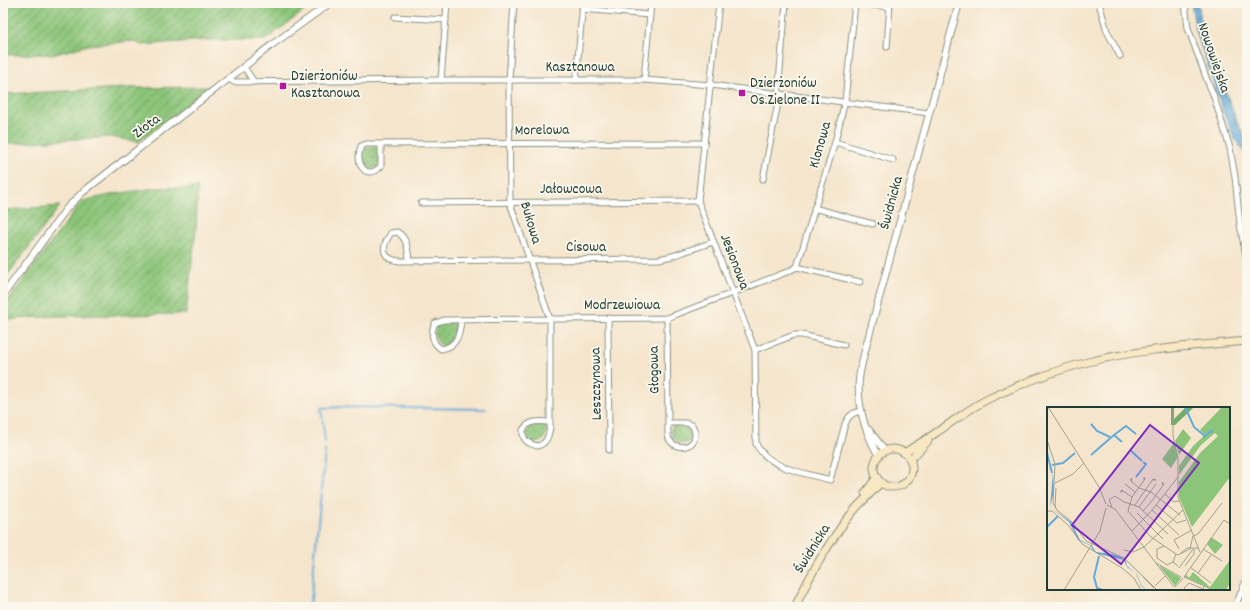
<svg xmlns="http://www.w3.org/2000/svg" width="1250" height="610" font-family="Dekko,sans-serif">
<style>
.grass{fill:url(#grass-dots);stroke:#568156}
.garden{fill:url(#garden-furrows);stroke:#568156}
.water{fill:url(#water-waves);stroke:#427487}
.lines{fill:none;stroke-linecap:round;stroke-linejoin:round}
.stream{stroke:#64aada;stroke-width:2}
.minor-casing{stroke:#8a9180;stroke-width:7}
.tertiary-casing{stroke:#8a9180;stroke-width:8}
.secondary-casing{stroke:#8a9180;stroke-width:9}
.minor{stroke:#fff;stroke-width:5}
.tertiary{stroke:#fff;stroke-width:6}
.secondary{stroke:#f8e8c3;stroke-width:7}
.poi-dot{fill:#b5179e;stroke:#fbf7ec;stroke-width:1.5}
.labels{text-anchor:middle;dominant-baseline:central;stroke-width:3.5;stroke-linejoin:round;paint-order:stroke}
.street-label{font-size:15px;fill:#1f3d34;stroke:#fbf7ec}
.poi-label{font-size:15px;fill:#1f3d34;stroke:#fbf7ec;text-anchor:start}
.inset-river{fill:none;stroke:#64aada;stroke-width:2}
.inset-road{fill:none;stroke:#9fa28f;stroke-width:1}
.view{fill:#7b2cbf;fill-opacity:0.15;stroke:#7b2cbf;stroke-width:2}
.inset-edge{fill:none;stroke:#1f3d34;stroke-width:2}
</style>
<defs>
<pattern id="grass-dots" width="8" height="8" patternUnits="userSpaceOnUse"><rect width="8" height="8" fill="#8cc579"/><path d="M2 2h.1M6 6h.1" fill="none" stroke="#72a164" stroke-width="1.8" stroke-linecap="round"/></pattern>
<pattern id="garden-furrows" width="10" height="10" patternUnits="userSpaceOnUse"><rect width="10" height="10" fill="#8cc579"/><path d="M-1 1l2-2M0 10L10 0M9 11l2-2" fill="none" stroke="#72a164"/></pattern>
<pattern id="water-waves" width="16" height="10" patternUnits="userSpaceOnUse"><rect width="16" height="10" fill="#64aada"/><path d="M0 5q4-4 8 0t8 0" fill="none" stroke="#528cb2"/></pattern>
</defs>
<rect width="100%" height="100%" fill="#fbf7ec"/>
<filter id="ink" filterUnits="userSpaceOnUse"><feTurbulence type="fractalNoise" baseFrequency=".025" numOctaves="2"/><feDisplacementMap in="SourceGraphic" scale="8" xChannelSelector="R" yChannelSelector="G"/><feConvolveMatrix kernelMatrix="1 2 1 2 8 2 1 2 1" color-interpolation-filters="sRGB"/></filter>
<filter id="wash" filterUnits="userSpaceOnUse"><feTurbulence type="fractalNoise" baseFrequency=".012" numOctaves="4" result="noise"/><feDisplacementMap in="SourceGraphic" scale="16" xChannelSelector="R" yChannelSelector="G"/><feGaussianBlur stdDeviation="0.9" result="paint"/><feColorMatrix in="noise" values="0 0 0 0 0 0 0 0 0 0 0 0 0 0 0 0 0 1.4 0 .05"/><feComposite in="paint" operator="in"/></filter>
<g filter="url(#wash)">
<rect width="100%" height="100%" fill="#f5e5cc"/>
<g class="grass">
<path d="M375,146L379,149V164L373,169L366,168C361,162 359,153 366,147Z"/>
<path d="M442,322L455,323L457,325C458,335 453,342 444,346L439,344L435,336L436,327Z"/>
<path d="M541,423L546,426L547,429L544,439C538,445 530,443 526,436C526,427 533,425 541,423Z"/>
<path d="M683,424L690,427L693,437C684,449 671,443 671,429L674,425Z"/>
</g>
<g class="garden">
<path d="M3,3H315L265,40H206L142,45L134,41L88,45L56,54L3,55Z"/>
<path d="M209,87L139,142L110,137L3,144V94L126,88Z"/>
<path d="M155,188H198L196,229L186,314L57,316L3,320V307L82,201L114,194Z"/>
<path d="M60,206L3,281V210Z"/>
</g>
<path class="water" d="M1191,3H1198L1202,26L1207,41L1237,122L1247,141V155L1234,138L1223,111L1196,31Z"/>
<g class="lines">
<g class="stream">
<path d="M325,442L321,408L344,407L486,409"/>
<path d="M310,607L325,450"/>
</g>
</g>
</g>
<g filter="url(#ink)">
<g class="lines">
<defs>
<g id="minor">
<path d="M514,3L509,80L510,203L550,319V428C548,437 547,443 538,446C529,444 522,441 523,430C529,420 539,421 549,422"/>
<path d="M719,3L698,201L755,350L756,444C769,469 805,473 830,480L845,424C849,415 852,413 861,411"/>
<path d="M855,3L889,7"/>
<path d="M1099,3L1107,31L1120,56"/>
<path d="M1185,3L1188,28L1207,80L1213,94L1230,148L1235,177L1240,224L1247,262"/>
<path d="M582,9L649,15"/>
<path d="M395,17L446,20"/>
<path d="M887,47L890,3"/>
<path d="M244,67L254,82"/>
<path d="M229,79L234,82L441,80H644L711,85L929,113"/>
<path d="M441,80L447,3"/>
<path d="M576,80L583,3"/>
<path d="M644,80L651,3"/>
<path d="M835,142L893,160"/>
<path d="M381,144V166C366,182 354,163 361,146L366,144L704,143"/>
<path d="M763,179L778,103L779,81L786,3"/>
<path d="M421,203L698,201"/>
<path d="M814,208L873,224"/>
<path d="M409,261C408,250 407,237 397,232L391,233C381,247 381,259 400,261L659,259L672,256L713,242"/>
<path d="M797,267L835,142L845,101L855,3"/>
<path d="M797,267L860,282"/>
<path d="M608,318L609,450"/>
<path d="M667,318L668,423C668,427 667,434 669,439C676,453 704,447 692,425L686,423H668"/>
<path d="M461,320C460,334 457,347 441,349C432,343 430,333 435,323L444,320L667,318L787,272L797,267"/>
<path d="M755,350L794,335H802L844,345"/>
<path d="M1235,607L1247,578"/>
</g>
<g id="tertiary">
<path d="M3,295L67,208L83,192L273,44L330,3"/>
<path d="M869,430L885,451"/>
<path d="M879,456C865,432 857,407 859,379C861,362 867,344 871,328L959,3"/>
</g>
<g id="secondary">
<circle cx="893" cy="468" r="19"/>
<path d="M904,453C915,446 926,440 937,432C954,421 970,408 988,399C1020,384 1053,371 1088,362C1139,349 1194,346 1247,341"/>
<path d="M910,460L928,441"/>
<path d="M865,493L877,477"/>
<path d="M795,607C812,571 831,537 857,507C865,499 873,491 881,482"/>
</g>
</defs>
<use href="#minor" class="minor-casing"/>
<use href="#tertiary" class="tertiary-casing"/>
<use href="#secondary" class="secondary-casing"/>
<use href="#minor" class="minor"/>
<use href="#tertiary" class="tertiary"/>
<use href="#secondary" class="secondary"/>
</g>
</g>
<g class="poi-dot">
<rect x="279" y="82" width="8" height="8" rx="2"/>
<rect x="738" y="89" width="8" height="8" rx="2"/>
</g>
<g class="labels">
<g class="street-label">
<text transform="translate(1213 58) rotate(71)">Nowowiejska</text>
<text x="580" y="68">Kasztanowa</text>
<text transform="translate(147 127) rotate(-37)">Złota</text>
<text transform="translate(542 131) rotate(-1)">Morelowa</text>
<text transform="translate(821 145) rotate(-74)">Klonowa</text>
<text x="571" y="190">Jałowcowa</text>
<text transform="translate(892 203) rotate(-75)">Świdnicka</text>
<text transform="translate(530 223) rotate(73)">Bukowa</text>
<text x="586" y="248">Cisowa</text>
<text transform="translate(734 262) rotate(69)">Jesionowa</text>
<text x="622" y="306">Modrzewiowa</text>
<text transform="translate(655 370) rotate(-91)">Głogowa</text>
<text transform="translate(597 384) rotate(-91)">Leszczynowa</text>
<text transform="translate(813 549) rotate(-58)">Świdnicka</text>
</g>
<g class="poi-label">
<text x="291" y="77">Dzierżoniów<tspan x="291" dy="17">Kasztanowa</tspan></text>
<text x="750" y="84">Dzierżoniów<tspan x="750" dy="17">Os.Zielone II</tspan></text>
</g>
</g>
<g transform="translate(1047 407)">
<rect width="183" height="183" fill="#f5e5cc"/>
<path d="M164,130L176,138L168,147L160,137ZM183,153V176L179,183H167L138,170L139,167L142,171L146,165L163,180ZM113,159L134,171L128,179L113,160Z" fill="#8cc579"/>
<path d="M124,0H127V12L139,0H147L128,18H124Z" fill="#71aa69"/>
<path d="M175,0H183V70L145,120L132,90V75L153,46L171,29L168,26L154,38L132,68V59L146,39L158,28L153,23ZM136,22L144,31L132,48L128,34ZM127,36L131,50L124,61L115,52Z" fill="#8cc579"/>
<path d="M6,65L7,84L3,100L24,115L33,133L45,139L49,145L65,147L75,150L79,154L80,159L90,167L94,178L100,183L94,179L89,166L80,160L77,153L51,147L46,143L44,139L31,133L22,115L3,100Z" fill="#64aada"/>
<path class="inset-river" d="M138,0L147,20L159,30M44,17L50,24L63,30M156,30L166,23M75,35L67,28L79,19L89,27M83,43L95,54M0,46L5,66M44,48L67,28M5,58L16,56L28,46M89,70L99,57L96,55M0,120L11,109M52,149L47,170L50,181L56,183"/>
<path class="inset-road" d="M1,0L52,80L59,97M126,0V29L131,51V90L153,145M0,33L8,57L6,96L10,103L25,115L39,134L77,151L110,183M84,74V71L85,72L84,74L92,81L104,85L133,108M8,76L26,67L37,56M78,77L88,85M76,84L73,85L75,83L76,84L85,90M118,87L127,95L132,94M60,98L68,102L127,180M88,98L106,72L109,73H105M109,98L130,116L139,113M8,100L9,81M65,100L62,93L68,89L77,95L92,100L121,127M92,100L109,77M105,103L132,128M0,104H5L21,118L35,137L75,161L87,171L94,183M81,104L104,130L129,147L131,148L143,142M81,104L85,90L98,72L97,70V73M96,104L104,95L117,77L115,75L116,78M90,106L116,132M85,124L105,103L131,70M117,139L110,142V151L120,158L126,155M132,142L127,133L145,123M143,142L146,129L151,127L175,96M156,142L175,154M77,143L86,145L97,140L136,103M134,146L140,141H151M129,147L126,155L131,159M109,156L134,170M138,159L147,147V142M143,160L164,176M132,161L146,142M151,166L164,148M96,170L107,181M137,170L177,113L183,117M137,170L166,183M108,179L118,169M128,180L136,171M17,183L53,124L59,101M139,183L137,181L142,176L156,182L157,179"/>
<path class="view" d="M103,18L152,56L74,157L25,118Z"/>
<rect width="183" height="183" class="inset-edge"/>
</g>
<rect width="1250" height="610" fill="none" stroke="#fbf7ec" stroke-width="16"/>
</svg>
